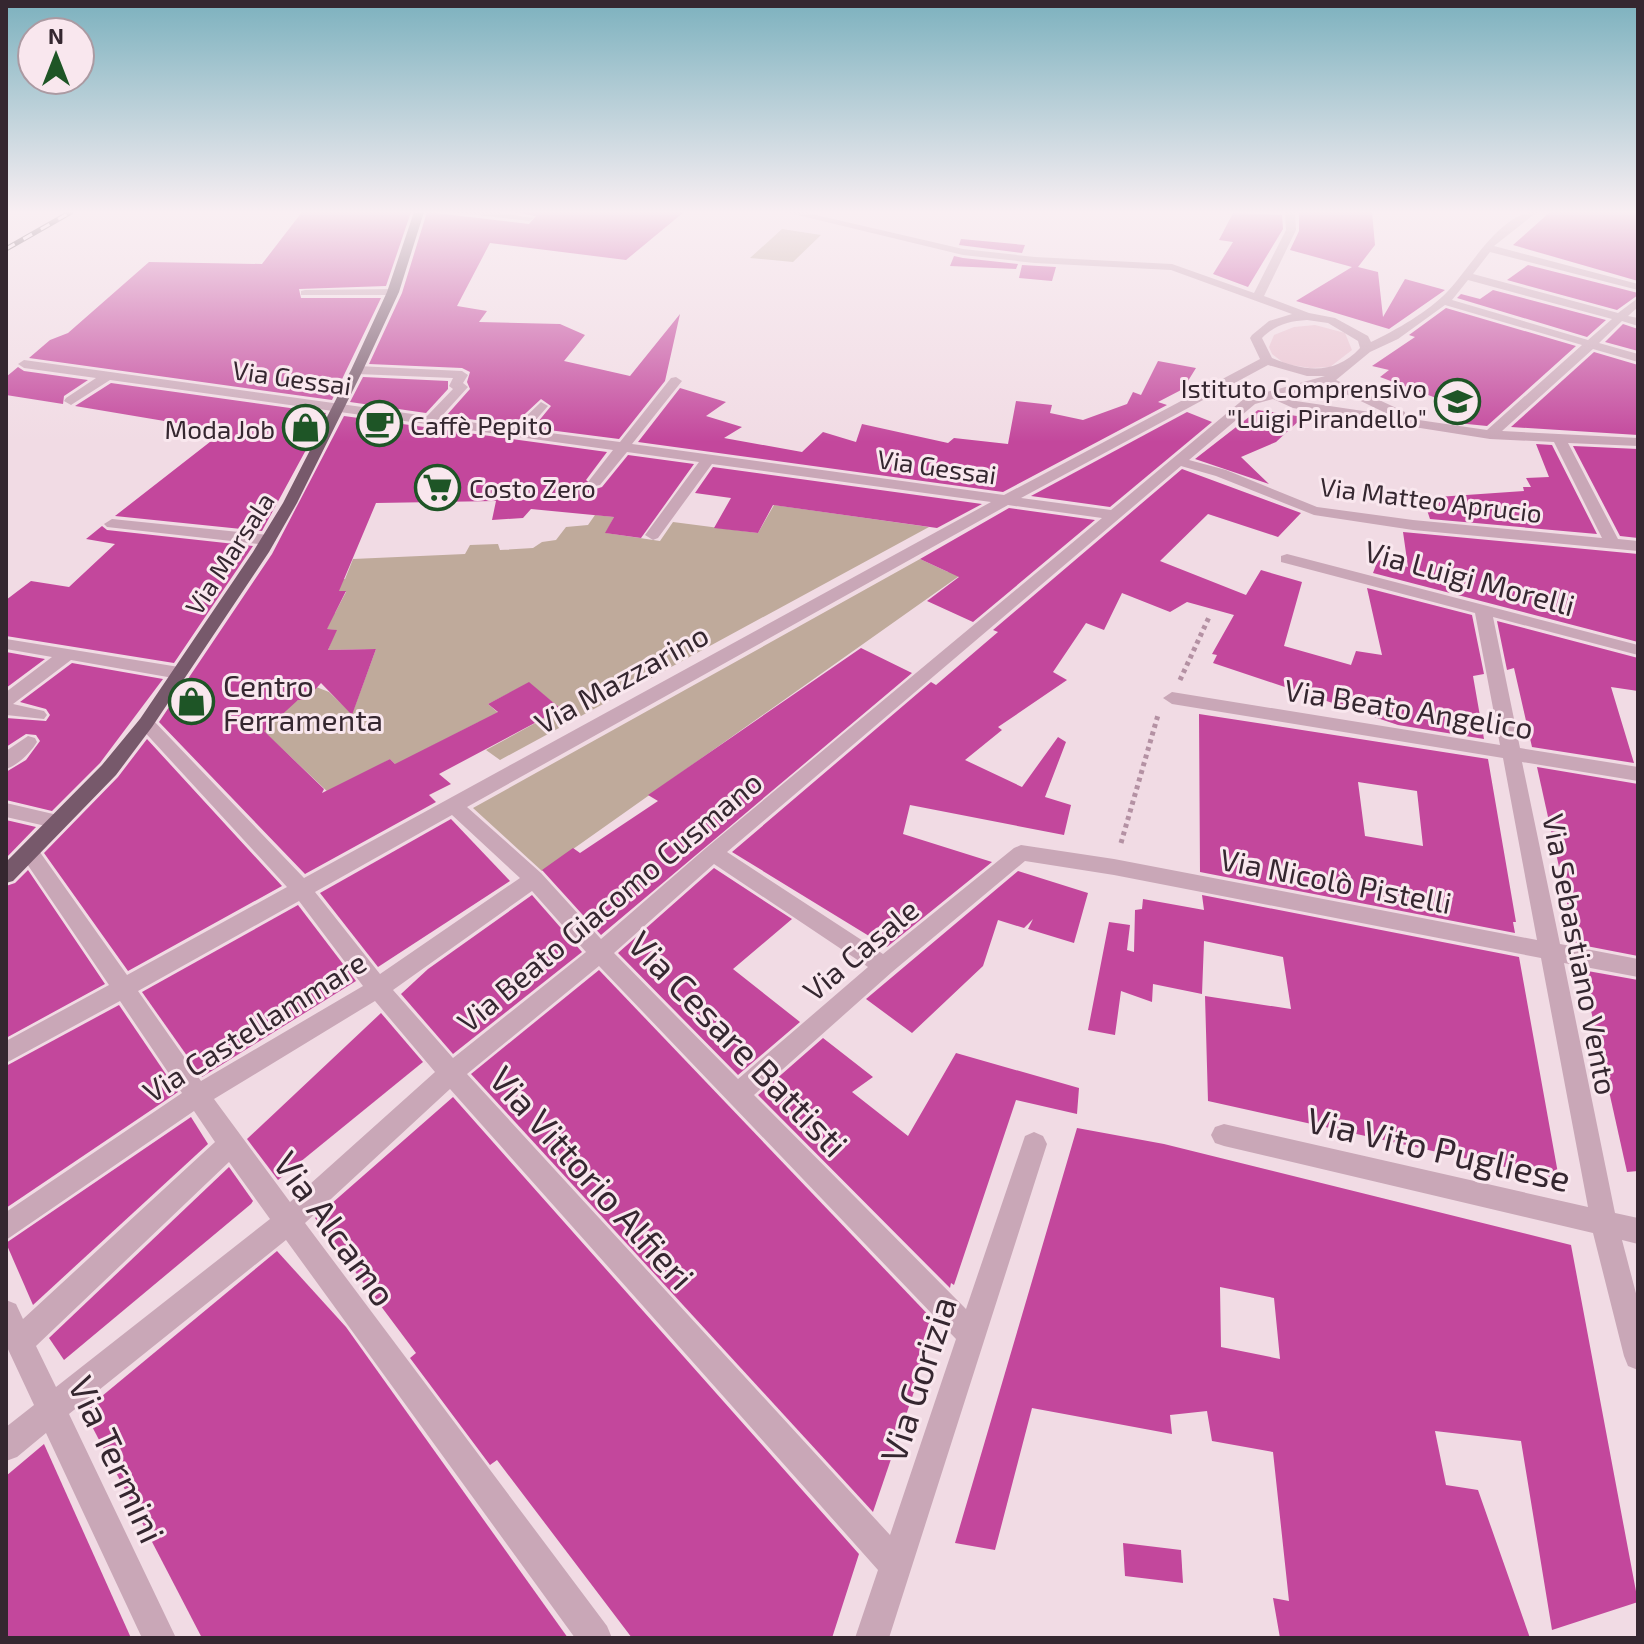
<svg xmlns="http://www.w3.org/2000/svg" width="1644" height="1644" font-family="'Exo 2',sans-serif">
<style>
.green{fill:#bfaa9b}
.plaza{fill:#e9c2d0}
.building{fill:#c3479c;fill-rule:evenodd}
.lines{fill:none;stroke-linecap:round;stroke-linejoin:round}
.path{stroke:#b491a3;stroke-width:5;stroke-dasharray:4 4;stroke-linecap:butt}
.minor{fill:#c9a7b7;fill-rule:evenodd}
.major{fill:#77596b;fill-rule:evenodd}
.rail-casing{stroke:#352730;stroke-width:5}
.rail{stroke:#f9e7ee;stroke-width:3;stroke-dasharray:10;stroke-linecap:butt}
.labels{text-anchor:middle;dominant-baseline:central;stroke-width:6;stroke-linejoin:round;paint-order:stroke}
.far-street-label{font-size:26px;fill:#352730;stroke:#f9e7ee}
.far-poi-label{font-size:26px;fill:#352730;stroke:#f9e7ee;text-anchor:end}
.street-label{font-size:30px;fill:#352730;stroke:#f9e7ee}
.poi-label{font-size:30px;fill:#352730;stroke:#f9e7ee;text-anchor:start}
.near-street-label{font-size:36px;fill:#352730;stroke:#f9e7ee}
</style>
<rect width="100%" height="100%" fill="#f1dbe4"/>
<g class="green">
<path d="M782,229L821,235L793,262L750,258Z"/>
<path d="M774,505L929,527L500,760L486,750L561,709L529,683L488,704L503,717L485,727L479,722L426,749L414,783L390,759L330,794L258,726L298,700H306L310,695L301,681L329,692L352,714L376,649L328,650L336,630L309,628L318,614L335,613L346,592L331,590L339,579H345L353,559L465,554L470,545L498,544L500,550L533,548L542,542L556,540L566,527L588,525L595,515L614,517L606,533L660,541L673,522L758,533Z"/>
<path d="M920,559L948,572L953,569L962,574L542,871L473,808Z"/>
</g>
<path class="plaza" d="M1315,325L1345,333L1352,350L1330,367L1310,368L1285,364L1272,354L1269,347L1274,335L1294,327Z"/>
<g class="building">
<path d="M302,212H411L386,286L299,289L301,298H381L332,400L29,358L50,340L68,333L149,262L262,264Z"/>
<path d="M427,212L529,224L536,216L514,212H684L626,260L490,243L457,306L487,311L479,322L560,324L585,335L564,361L630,376L680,314L665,381L619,439L533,428L551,406L541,399L513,425L446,416L470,389L467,382L470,372L462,368L369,364L402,293Z"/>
<path d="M1299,212H1372L1375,245L1358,267L1378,272L1383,317L1405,279L1445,290L1389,329L1296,301L1352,267L1290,250L1299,231Z"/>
<path d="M1550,212H1638V281L1513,245Z"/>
<path d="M1233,213L1282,215L1283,229L1248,287L1213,274L1233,242L1219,240Z"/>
<path d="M961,239L1025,245L1022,253L959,245Z"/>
<path d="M954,256L963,258L1018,264L1016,269L950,266Z"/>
<path d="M1022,265L1056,267L1052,281L1019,278Z"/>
<path d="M1528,265L1638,293V295L1617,310L1507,280Z"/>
<path d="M1493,290L1606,320L1587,337L1457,298L1461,294L1480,299Z"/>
<path d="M1446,308L1576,346L1487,426L1457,423L1471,411L1380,377L1389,370L1372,366L1415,337L1409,335Z"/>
<path d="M1623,324L1638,329V351L1605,342Z"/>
<path d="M1594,352L1638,365V435L1511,427Z"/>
<path d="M1158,361L1196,368L1183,389L1158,402L1167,405L1003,492L638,442L680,388L726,402L706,416L742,427L724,438L802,452L823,432L856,442L862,424L948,443L954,438L1008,444L1016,401L1052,405L1050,413L1083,420L1127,404L1133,392L1141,395Z"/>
<path d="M18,367L24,371L88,380L64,396L63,404L6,395V377Z"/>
<path d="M363,377L448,381V389L426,413L350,402Z"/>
<path d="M111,383L326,413L262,531L115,516L224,431L75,406Z"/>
<path d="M1258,410L1303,417L1276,442L1241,457L1269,484L1195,459Z"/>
<path d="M1187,412L1212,422L1110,507L1031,496Z"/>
<path d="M344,416L607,452L586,480L596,489L602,487L628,455L694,464L641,538L605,533L614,517L531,509L523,518L492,520L496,501L376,503L339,591H346L327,629L337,630L328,650L376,649L352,715L321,683L306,700H298L264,731L324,789L322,793L390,759L395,764L498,712L488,704L529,682L561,709L439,774L451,784L429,795L436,802L305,874L159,722L272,554Z"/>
<path d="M1536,444L1552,445L1597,534L1430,519L1423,498L1524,491L1523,487H1531L1526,478L1549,477Z"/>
<path d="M1573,446L1638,449V538L1620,536Z"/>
<path d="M713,467L982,504L937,528L773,505L758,533L714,528L731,498L695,493Z"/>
<path d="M1182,469L1301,513L1278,537L1208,514L1160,561L1246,595L1261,570L1302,582L1284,646L1351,665L1356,651L1382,655L1367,588L1472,615L1484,674L1473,676L1484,739L1398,725L1213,663L1217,655L1212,654L1234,615L1187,602L1170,612L1122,593L1104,630L1086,623L1053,672L1067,680L998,727L1002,730L965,760L1022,787L1058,737L1066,742L1045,797L1071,805L1064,835L910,805L903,834L992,862L887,947L732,852L931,682L936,685L998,632L993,630Z"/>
<path d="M1009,508L1095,520L973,622L927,601L959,577L920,559Z"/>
<path d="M102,526L107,530L253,546L174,663L6,636V600L31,581L69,587L115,544L86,539Z"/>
<path d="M1403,532L1638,554V642L1373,573L1378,560L1408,567Z"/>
<path d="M1497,621L1638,658V691L1611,687L1634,763L1532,747L1514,668L1507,670Z"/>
<path d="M861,648L912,673L601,935L542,870L573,848L580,853L658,801L648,795Z"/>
<path d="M6,652L45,659L6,688Z"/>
<path d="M72,663L163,679L100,763L52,811L6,800V772L26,760L40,741L36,735L26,734L6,747V718L46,721L50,715L46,709L20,702Z"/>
<path d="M1199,714L1488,759L1516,922H1513L1515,933L1200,872ZM1358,782L1417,791L1423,846L1365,836Z"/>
<path d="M147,739L282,886L128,971L44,853L118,777Z"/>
<path d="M1537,767L1638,784V956L1576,944Z"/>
<path d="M451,819L510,881L378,967L320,893Z"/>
<path d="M6,820L36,827L6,858Z"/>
<path d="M714,868L792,919L733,969L800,1022L738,1075L618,953Z"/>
<path d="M28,870L105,984L6,1038V886L15,883Z"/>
<path d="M1018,871L1088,893L1074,943L1028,929L1033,919L1024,928L998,920L983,966L912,1033L866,999Z"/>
<path d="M532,895L582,952L453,1054L401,994L428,969Z"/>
<path d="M1202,895L1519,957L1559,1179L1208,1101L1205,996L1291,1009L1283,957L1204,941L1202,994L1153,984L1152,1002L1121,991L1115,1035L1088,1030L1109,922L1130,925L1127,950L1134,952L1135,910L1142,909L1143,899L1204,910Z"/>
<path d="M298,905L356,981L202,1077L142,992Z"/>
<path d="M599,970L937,1324L873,1512L471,1074Z"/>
<path d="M1582,970L1638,980V1171L1627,1172Z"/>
<path d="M119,1005L178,1092L6,1208V1066Z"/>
<path d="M381,1013L423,1062L278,1180L247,1139Z"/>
<path d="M823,1038L873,1077L852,1092L908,1136L956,1053L1079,1088L1077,1114L1016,1100L954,1285L951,1283L950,1288L758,1095Z"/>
<path d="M453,1097L859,1554L832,1638H632L497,1460L490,1465L410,1358L416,1353L315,1218Z"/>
<path d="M191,1117L208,1144L33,1305L6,1243Z"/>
<path d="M1077,1128L1164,1144L1571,1245L1638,1602L1552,1630L1521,1441L1435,1431L1446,1485L1478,1490L1530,1638H1280L1273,1598L1289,1601L1273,1452L1212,1441L1207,1411L1170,1415L1172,1434L1032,1408L995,1550L955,1543ZM1220,1287L1274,1298L1280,1359L1221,1347Z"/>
<path d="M229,1167L253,1201L251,1204L64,1360L49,1338Z"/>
<path d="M277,1251L346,1327L568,1638H202L84,1411Z"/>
<path d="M44,1444L131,1638H6V1476Z"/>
<path d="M1123,1543L1181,1550L1183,1583L1125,1576Z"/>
</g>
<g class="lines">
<g class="path">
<path d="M1180,680L1210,615"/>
<path d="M1121,843L1158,715"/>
</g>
<g class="minor">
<path d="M451,212H493L534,218L529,221Z"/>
<path d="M785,212H803L963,249L1035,257L1172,264L1254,293L1286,230L1285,212H1295L1296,230L1264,296L1309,313L1335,318L1368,336L1371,342C1396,330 1428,312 1448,291C1471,267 1500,212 1537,212L1494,246L1638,284V290L1490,252L1473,274L1618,313L1638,298V307L1628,316L1638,318V326L1622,321L1599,343L1638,354V362L1593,349L1502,431L1638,438V446L1568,443L1618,539L1638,541V551L1413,530L1314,515L1216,476L1181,466L727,852L883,954L1014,848L1021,845L1114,859L1537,940L1503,758L1172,704L1163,698L1172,692L1500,745L1475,613L1281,562V556L1287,554L1638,645V655L1493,617L1520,748L1638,767V781L1522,762L1560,944L1638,959V977L1564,963L1615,1213L1638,1218V1244L1622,1240L1638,1301V1370L1628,1366L1624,1356L1593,1233L1224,1146L1215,1143L1211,1135L1215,1127L1224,1124L1588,1207L1541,958L1114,875L1025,861L892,972L754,1095L966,1309L1025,1136L1034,1132L1043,1136L1047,1144L889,1638H855L878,1570L450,1089L305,1223L607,1626L612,1638H575L286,1240L69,1414L176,1638H142L46,1433L17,1457L6,1461V1427L34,1405L6,1345V1300L16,1304L23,1319L215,1142L194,1111L6,1240V1212L182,1093L120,1001L6,1063V1041L109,985L23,858L20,853L23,848H37L127,975L287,887L140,727L137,723L140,719H152L304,878L991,502L712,464L658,538L653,540L645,535L699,462L627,452L600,485L595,486L588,482L613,450L110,380L71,405L64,401L66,398L96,378L24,368L18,364L24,360L427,416L453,389L449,386L453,378L357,374L351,370L357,366L462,371L468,375L463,383L468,387L440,418L514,428L541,402L548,406L527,430L620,442L671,378L676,377L682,381L632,444L1004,495L1260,359L1250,338L1252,335L1269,321L1292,314L1171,270L1035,263L963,255ZM1468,280L1612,319L1588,340L1452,300ZM1445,305L1582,345L1487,430L1405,418V412L1336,380L1370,352L1398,339ZM1307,320L1328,323L1358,341L1360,348C1334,376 1304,371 1272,358L1262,338C1275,325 1289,321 1307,320ZM1268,365L1307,376H1325L1245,398L1111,510L1021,498ZM1327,385L1390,415L1296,401L1286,396ZM1273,399L1293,408L1490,439L1554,442L1602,538L1413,520L1317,507L1226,470L1189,460L1255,404ZM1008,505L1102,518L706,848L601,939L541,873L467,807ZM452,815L520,878L380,974L315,892ZM714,864L868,967L738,1079L614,953ZM532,891L586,952L453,1058L393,990ZM299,901L363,986L201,1081L138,991ZM599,966L956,1339L890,1535L467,1074ZM375,1001L435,1072L290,1202L214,1099ZM229,1162L270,1219L56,1387L36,1346Z"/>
<path d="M305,290L393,289L399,292L393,295H301V291Z"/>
<path d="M112,519L268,535L276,540L268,545L107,527L104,524Z"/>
<path d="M6,639L179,667L188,673L179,679L71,660L13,704L44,711L47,715L44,719L6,715V692L52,657L6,649Z"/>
<path d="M28,736L35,738L37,742C31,752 18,765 6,769V751Z"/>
<path d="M6,803L66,817L69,822L59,829L6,817Z"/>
</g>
<path class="major" d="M414,212H424L399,292L363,370L297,503L269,552L152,727L116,775L13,881L6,883V862L102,765L140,719L253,552L283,503L351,370L387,292Z"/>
<defs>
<path id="rail" d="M6,249L71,212"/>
</defs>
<use href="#rail" class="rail-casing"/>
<use href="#rail" class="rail"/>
</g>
<linearGradient id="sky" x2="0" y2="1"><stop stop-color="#7cb1be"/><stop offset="0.48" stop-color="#f9eff3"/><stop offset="1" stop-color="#f9eff3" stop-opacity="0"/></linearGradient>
<rect width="1644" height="442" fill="url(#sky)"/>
<defs>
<symbol id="school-ring" viewBox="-11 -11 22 22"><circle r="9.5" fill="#f9e7ee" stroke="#1e5526" stroke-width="1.5"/><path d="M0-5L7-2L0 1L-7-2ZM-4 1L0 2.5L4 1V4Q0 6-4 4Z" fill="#1e5526"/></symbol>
<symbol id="cafe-ring" viewBox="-11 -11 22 22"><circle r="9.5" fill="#f9e7ee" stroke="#1e5526" stroke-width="1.5"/><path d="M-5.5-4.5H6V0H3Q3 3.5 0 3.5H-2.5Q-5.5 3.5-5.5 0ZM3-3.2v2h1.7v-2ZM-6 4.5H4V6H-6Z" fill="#1e5526"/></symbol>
<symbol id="shop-ring" viewBox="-11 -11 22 22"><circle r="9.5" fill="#f9e7ee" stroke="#1e5526" stroke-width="1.5"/><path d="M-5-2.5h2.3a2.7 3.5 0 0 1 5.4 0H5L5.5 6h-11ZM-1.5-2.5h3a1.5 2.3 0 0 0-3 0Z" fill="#1e5526"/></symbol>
<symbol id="supermarket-ring" viewBox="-11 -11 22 22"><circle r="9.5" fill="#f9e7ee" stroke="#1e5526" stroke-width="1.5"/><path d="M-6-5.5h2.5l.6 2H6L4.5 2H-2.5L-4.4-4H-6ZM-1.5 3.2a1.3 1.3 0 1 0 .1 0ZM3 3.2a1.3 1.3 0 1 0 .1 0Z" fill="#1e5526"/></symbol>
</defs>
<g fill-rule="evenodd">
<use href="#school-ring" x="1432" y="376" width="51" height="51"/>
<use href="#cafe-ring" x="354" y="398" width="51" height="51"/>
<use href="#shop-ring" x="280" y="402" width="51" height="51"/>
<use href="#supermarket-ring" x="412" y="462" width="51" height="51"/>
<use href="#shop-ring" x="166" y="676" width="51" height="51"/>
</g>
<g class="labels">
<g class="far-street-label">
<text transform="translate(292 377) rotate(8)">Via Gessai</text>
<text transform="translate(937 466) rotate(8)">Via Gessai</text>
<text transform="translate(1431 499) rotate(7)">Via Matteo Aprucio</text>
<text transform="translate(229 553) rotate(-57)">Via Marsala</text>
</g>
<g class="far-poi-label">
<text x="1427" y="387">Istituto Comprensivo<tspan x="1427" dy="30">"Luigi Pirandello"</tspan></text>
<text x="410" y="424" text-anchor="start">Caffè Pepito</text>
<text x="275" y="428">Moda Job</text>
<text x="469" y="487" text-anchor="start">Costo Zero</text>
</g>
<g class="street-label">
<text transform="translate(1470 577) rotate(15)">Via Luigi Morelli</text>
<text transform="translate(621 678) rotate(-29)">Via Mazzarino</text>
<text transform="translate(1409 708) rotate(9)">Via Beato Angelico</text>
<text transform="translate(1336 880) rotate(11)">Via Nicolò Pistelli</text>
<text transform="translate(609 901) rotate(-40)">Via Beato Giacomo Cusmano</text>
<text transform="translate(860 949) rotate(-40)">Via Casale</text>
<text transform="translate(1581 954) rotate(79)">Via Sebastiano Vento</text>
<text transform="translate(254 1026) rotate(-32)">Via Castellammare</text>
</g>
<g class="poi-label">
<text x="223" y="685">Centro<tspan x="223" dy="34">Ferramenta</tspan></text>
</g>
<g class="near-street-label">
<text transform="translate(739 1043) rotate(46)">Via Cesare Battisti</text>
<text transform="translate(1439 1148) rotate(13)">Via Vito Pugliese</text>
<text transform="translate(593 1177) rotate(48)">Via Vittorio Alfieri</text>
<text transform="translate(336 1228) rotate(54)">Via Alcamo</text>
<text transform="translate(917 1379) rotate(-72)">Via Gorizia</text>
<text transform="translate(118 1459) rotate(65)">Via Termini</text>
</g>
</g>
<rect width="1644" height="1644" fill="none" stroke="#352730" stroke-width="16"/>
<g transform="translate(56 56)"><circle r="38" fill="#f9e7ee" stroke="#ab9aa2" stroke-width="2"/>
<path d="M0-6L14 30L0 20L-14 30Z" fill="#1e5526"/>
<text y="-12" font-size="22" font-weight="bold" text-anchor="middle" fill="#352730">N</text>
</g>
</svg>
